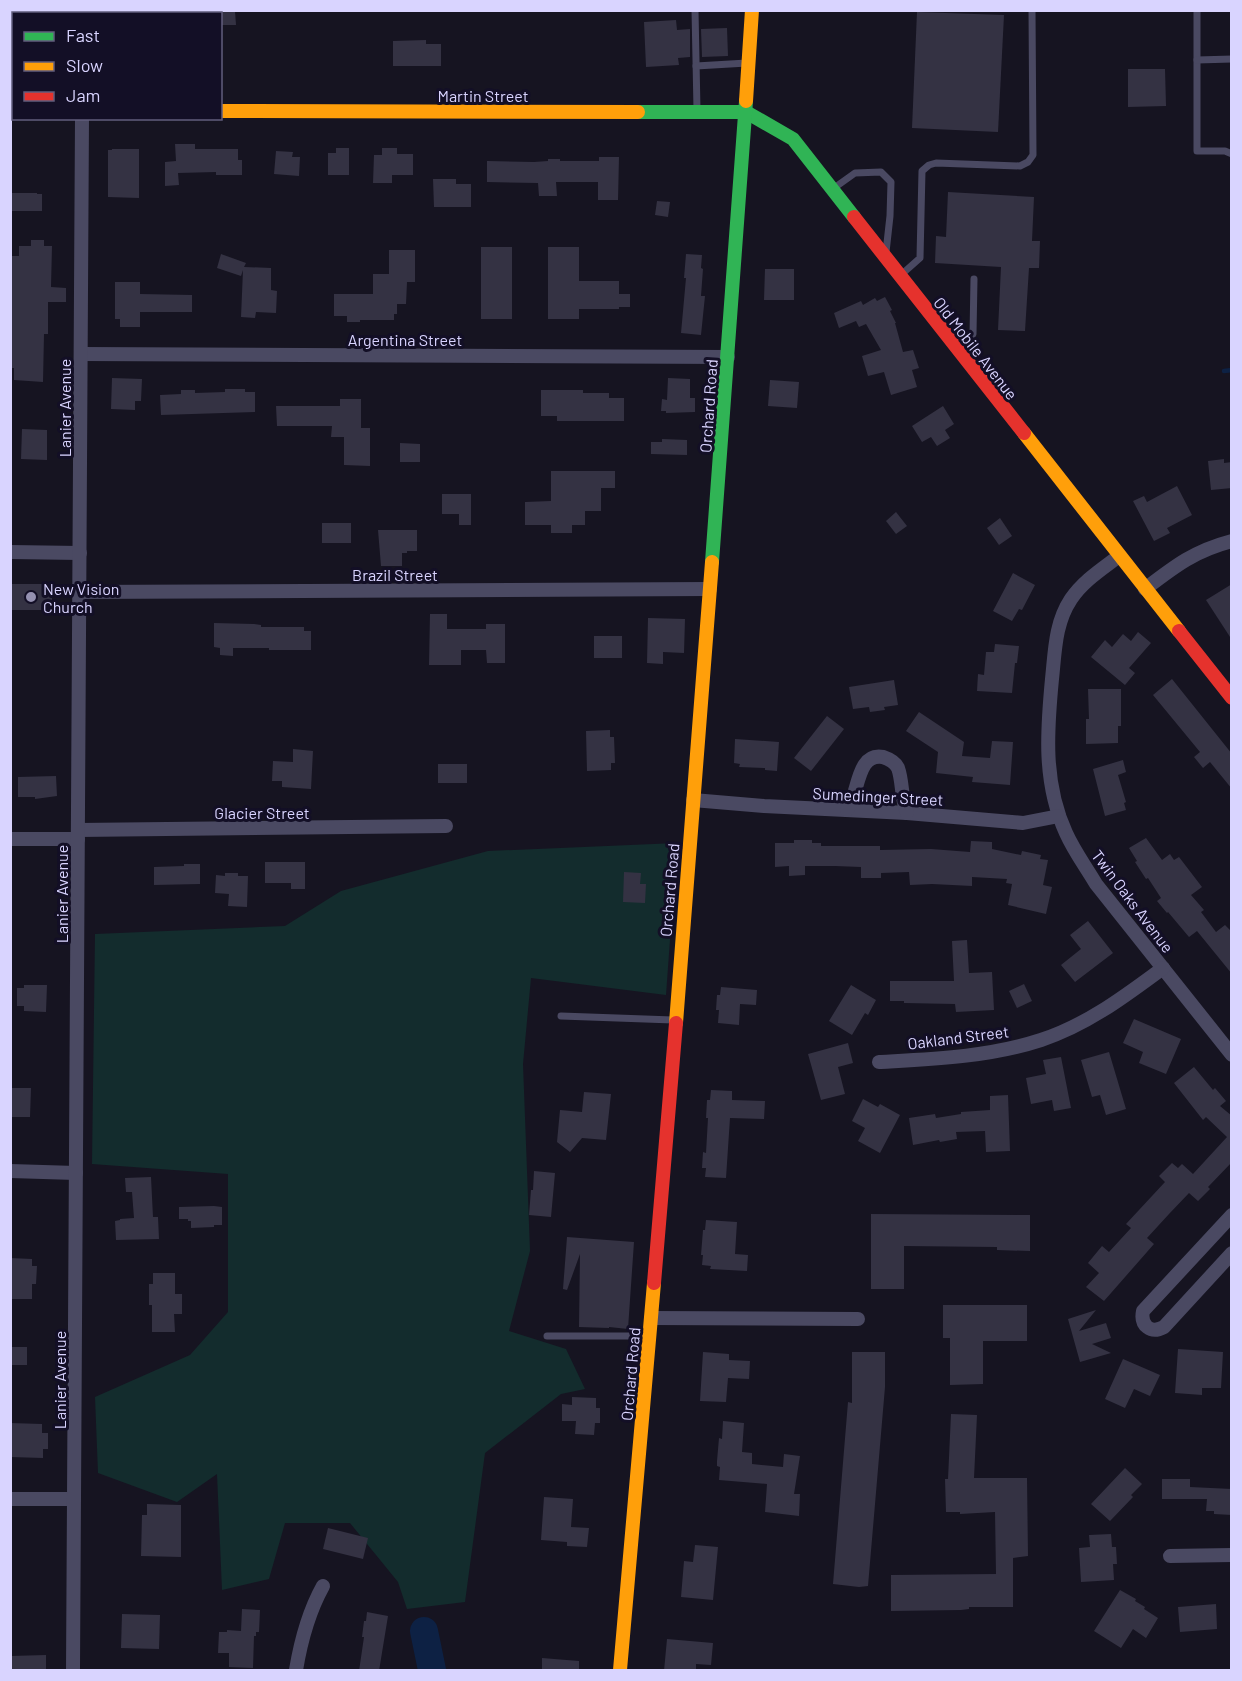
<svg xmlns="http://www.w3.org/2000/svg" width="1242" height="1681" font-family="Barlow,sans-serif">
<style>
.green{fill:#132c2d}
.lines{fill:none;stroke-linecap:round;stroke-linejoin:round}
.stream{stroke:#0d2144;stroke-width:4.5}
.river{stroke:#0d2144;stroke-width:28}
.building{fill:#343243}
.lane{stroke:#4a4962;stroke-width:7}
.street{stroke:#4a4962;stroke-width:14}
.fast{stroke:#30b455;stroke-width:14}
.slow{stroke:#ff9f0a;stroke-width:14}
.jam{stroke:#e5322d;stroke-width:14}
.poi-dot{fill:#9591b1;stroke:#130f26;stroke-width:2}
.labels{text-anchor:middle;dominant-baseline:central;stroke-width:6;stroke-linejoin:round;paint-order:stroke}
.street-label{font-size:16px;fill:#d9d4ff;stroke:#130f26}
.poi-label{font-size:16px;fill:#d9d4ff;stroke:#130f26;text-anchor:start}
</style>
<rect width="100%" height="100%" fill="#161421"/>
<path class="green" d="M677,843L666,995L531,978L523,1064L530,1251L509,1331L566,1349L585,1389L561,1394L485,1453L465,1602L407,1609L398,1582L350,1523H285L269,1579L222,1590L217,1474L177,1502L98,1473L95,1397L190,1355L228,1312V1174L92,1164L95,934L285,926L341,891L488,851Z"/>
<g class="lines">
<path class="stream" d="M1224,371L1232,370"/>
<path class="river" d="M424,1631L432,1670"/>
</g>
<g class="building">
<path d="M220,11H235L236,25H220Z"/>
<path d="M917,12L1004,15L998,132L912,128Z"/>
<path d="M676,20L677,30L690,29V57L678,58L679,65L646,67L644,22Z"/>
<path d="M727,28L728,56L702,57L701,29Z"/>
<path d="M426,40V44H441V66H393V41Z"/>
<path d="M1128,69H1165L1166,106L1128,107Z"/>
<path d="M175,144H195V149H238V160H242V175H216V172L178,173L179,185L165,186V162L176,161Z"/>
<path d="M336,148H349V175H328V153H336Z"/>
<path d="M382,148H397V154H413V175H392V183H373L374,155H382Z"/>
<path d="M112,149H139V198L108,197V150H112Z"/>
<path d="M276,151L293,152L292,157H300L299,176L274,174Z"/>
<path d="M599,157H619L618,200H598V182H556L557,196H539L538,183L487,182V161L534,162L548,161V159H560V161H599Z"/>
<path d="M433,179H456V184H471V207H434Z"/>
<path d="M948,192L1034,197L1032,241H1040L1039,268H1029L1025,331L998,330L1001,267L935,263L936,236L946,237Z"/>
<path d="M10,193H37V194H42V211H10Z"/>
<path d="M657,201L670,202L668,217L655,215Z"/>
<path d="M31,240H44V246H52L51,287L66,288V302H48V334H44L43,382L14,380V368H10V256H19V246H31Z"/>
<rect x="481" y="247" width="31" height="72"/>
<path d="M548,247H579V281H619V294H630V307H619V309H579V319H548Z"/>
<path d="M389,250H415V282H407L406,304H397V314H394V320H360V322H347V316H334V294H373V274H389Z"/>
<path d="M221,254L246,263L244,267L271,268V290L277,291L276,313L256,312L255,318L241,317L243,270L241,276L217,268Z"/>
<path d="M686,254L702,255L701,268L703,269L701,296H705L701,335L681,333L686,278H684Z"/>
<path d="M765,269H794V300H764Z"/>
<path d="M115,282H140V294L192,295V312H140V327H120V319H115Z"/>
<path d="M885,297L892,310L890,311L896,323H895L903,352L913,350L919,368L912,370L917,387L891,395L884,372L868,376L862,356L881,350L866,324L859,327L856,321L839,328L834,313L861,301L863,305L875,298L877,301Z"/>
<path d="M112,378L142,379L141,401H135V410L111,409Z"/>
<path d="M668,378L690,379V398H695V412L666,413V411H661L662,399L667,400Z"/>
<path d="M770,380L799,382L797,408L768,406Z"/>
<path d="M225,389H245V392H255V412L161,415L160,395L181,394V390H195V393L225,392Z"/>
<path d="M541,390H583V393H609V398H624V421H557V416H541Z"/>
<path d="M340,399H361V428H370V466L344,465V437H331L332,426H277L276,406H340Z"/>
<path d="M943,406L954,424L945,430L950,438L937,446L931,437L922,442L912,426Z"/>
<path d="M22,429L47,430V460L21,459Z"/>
<path d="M662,439L687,440V455L651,454V442H662Z"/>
<path d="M400,443L420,444V462H400Z"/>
<path d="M1224,459V463L1232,462V488L1211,490L1208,461Z"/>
<path d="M551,471H615V488H601V511H585V525H572V533H551V525H525V502L551,501Z"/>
<path d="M1177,486L1192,515L1167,528L1170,533L1154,541L1133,501L1144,496L1147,502Z"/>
<path d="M442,494H471V525H459V514H442Z"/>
<path d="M896,512L907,526L896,534L886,521Z"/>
<path d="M1000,518L1012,536L999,545L987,528Z"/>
<rect x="322" y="523" width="29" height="20"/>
<path d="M378,530H417V551H407V553H402V566H381Z"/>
<path d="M1013,573L1035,585L1022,610L1019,609L1012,621L993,611Z"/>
<rect x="10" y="584" width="42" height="26"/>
<path d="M1232,584V640L1206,600Z"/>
<path d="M430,614H447V629H486V624H505V663H487L486,650H461V665H429Z"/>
<path d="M648,618L685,619L684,653L663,652V664L647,663Z"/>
<path d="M214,623L254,624L261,625V627H304V631H311V650H269V648H233V656L220,655V648L214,647Z"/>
<path d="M1138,632L1151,643L1129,668L1135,673L1125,685L1091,657L1105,640L1112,647L1123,634L1131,641Z"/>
<rect x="594" y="636" width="28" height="22"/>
<path d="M995,644L1019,646L1017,663H1015L1012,693L977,691L978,674L984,675L986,652H994Z"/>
<path d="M1172,679L1232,754V789L1210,762L1203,768L1194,757L1200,752L1153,695Z"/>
<path d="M894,680L898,705L884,707L885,710L870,712L869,707L853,709L849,687Z"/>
<path d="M1088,689H1121V726H1118V743L1086,744V719H1089Z"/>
<path d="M919,712L964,742L962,756L990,758L992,741L1013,742L1010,785L972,782L973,777L936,773L938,752L906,731Z"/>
<path d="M827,716L844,729L811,771L794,758Z"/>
<path d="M610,730V737H614L615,763H611V770L587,771L586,731Z"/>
<path d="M735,739L779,742L777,771L765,770V768L739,767L740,764L734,763Z"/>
<path d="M293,749L313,751L311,789L282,787V781H272L273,761L293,762Z"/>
<path d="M1123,760L1126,772L1118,775L1126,802L1124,803L1126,810L1105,816L1093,769Z"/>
<rect x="438" y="764" width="29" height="19"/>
<path d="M56,776L57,796L35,799V797H18V777Z"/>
<path d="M1146,838L1162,860L1170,854L1174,860L1179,857L1202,887L1191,895L1204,910L1201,912L1216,932L1225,925L1232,932V974L1197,931L1189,937L1168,912L1167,913L1157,901L1161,898L1148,878L1146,879L1135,862L1137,861L1129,848Z"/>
<path d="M794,840H812V843H821V846H880V850L931,849L970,852L971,841L992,842V849L1021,855L1022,851L1041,855L1040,859L1048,860L1043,885L1052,887L1046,914L1008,905L1012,884L1006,883L1007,879L972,877V886L932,884L910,885L909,872L881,873V878H861V867L835,866H805V875L789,876V866L775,867V843H794Z"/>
<path d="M265,862H305V889H291V883H265Z"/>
<path d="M184,864H200V884L154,885V867L184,866Z"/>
<path d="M624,872L641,873L640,884H646L645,903L623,902Z"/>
<path d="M225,873H238V876H248L247,907L228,906L229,894L215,893L216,875L225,876Z"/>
<path d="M1088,921L1113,953L1075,982L1061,965L1081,949L1070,935Z"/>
<path d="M967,940L969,973L992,972L994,1010L956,1012L955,1004L904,1003V1001H890V981H954L952,941Z"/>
<path d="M1024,984L1032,1001L1017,1008L1009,991Z"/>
<path d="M24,985H47L46,1012L24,1011V1006H17V988H24Z"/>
<path d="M851,985L876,1000L868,1015L865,1013L852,1035L829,1021Z"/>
<path d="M721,987L757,990L756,1005L740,1004L739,1025L718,1023L719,1010H716L717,995H720Z"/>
<path d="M1134,1019L1181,1039L1166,1074L1139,1063L1143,1052L1123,1043Z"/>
<path d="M848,1043L853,1063L838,1067L845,1094L821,1100L808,1054Z"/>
<path d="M1109,1052L1126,1109L1106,1115L1100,1095L1092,1097L1081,1060Z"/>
<path d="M1061,1057L1071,1108L1054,1111L1052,1100L1031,1104L1026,1078L1046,1074L1043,1060Z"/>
<path d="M1194,1067L1213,1090L1215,1088L1226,1101L1220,1106L1232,1116V1162L1208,1187L1210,1189L1198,1201L1189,1193L1169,1214L1147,1238L1154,1244L1104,1301L1086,1287L1099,1273L1088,1263L1102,1246L1109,1252L1131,1228L1126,1224L1165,1182L1159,1176L1172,1163L1178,1168L1182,1164L1193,1174L1227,1137L1206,1117L1203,1120L1174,1083Z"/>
<path d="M10,1088H31L30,1117H10Z"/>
<path d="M711,1090L732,1091V1100L765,1101L764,1119L730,1118L726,1178L705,1177L706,1168H702L703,1152L706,1153L708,1118H706L707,1100H710Z"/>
<path d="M584,1092L611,1094L606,1140L582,1138L570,1152L557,1142L560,1110L582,1112Z"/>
<path d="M1008,1095L1010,1151L986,1152L985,1131L956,1132L957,1139L940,1142L939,1140L913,1145L909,1118L935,1114L936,1118L961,1114V1112L990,1110V1096Z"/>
<path d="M863,1099L878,1107L880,1104L900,1115L880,1153L858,1141L865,1128L852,1121Z"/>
<path d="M534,1171L555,1173L551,1217L529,1215L531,1190H533Z"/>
<path d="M151,1177L153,1217H158L159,1239L116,1240L115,1221L120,1220V1219L134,1218L132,1192H126L125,1178Z"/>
<path d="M214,1206L222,1207V1225H214V1227L191,1228V1221H188V1219H179V1207Z"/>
<path d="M871,1214L1030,1215V1251L997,1250V1247L904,1246V1289H871Z"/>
<path d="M706,1220L737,1222L735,1254L748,1255L747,1271L710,1269L711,1266L702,1265L703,1255H701L703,1230H705Z"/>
<path d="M567,1237L634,1242L628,1329L609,1327V1328L579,1327L580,1254L567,1290L563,1289Z"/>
<path d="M10,1258L32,1259V1266H37L36,1284H32V1299H10Z"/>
<path d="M153,1273H175V1294H182V1314H174L175,1332H152V1305H149V1284H153Z"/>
<path d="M943,1305H1027V1341H983V1384L950,1385V1338H943Z"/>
<path d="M1096,1310L1079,1331L1106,1323L1111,1338L1092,1344L1111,1353L1080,1362L1068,1319Z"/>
<rect x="10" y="1347" width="17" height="18"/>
<path d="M1178,1349L1223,1352L1221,1388H1202V1395L1175,1393Z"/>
<path d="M703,1352L729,1354V1360L750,1361L749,1379L728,1378L726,1402L700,1401Z"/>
<path d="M852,1352H885V1387L868,1586L859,1587L833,1584L848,1402L852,1403Z"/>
<path d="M1123,1359L1160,1375L1150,1396L1134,1389L1125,1408L1105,1399Z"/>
<path d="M572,1397L596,1398V1408H600V1423H595L594,1435L575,1434L576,1421H562V1404L572,1405Z"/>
<path d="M951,1414L977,1415L974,1478H1027L1028,1556L1013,1558V1607H969V1609L961,1610L891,1611V1575L996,1574L995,1512L960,1514V1512H946L945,1479H948Z"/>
<path d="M723,1421L744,1423L742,1452L752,1453V1464L783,1467L784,1454L800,1456L794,1494H800L799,1516L765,1512L767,1484L719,1480L720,1467L717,1466V1461L719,1438L722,1439Z"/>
<path d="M10,1423L42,1424V1433H48V1449H43V1458L10,1457Z"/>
<path d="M1125,1468L1142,1484L1131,1495L1133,1497L1110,1521L1091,1504Z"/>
<path d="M1162,1479H1190V1487L1232,1489V1515L1214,1514V1511H1206L1207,1499H1162Z"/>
<path d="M544,1497L573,1499L571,1527L589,1528L587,1547L567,1546V1542L541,1540Z"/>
<path d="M147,1504L181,1505V1557L141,1556L142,1515H147Z"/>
<path d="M328,1528L368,1538L363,1559L323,1549Z"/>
<path d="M1111,1534L1112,1547H1116L1117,1564H1113L1114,1580L1081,1582L1079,1548L1090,1547L1089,1535Z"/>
<path d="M695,1545L718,1547L713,1600L681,1597L684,1561L693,1562Z"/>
<path d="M1120,1590L1136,1599L1135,1601L1145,1607L1144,1609L1158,1618L1146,1638L1133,1629L1121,1648L1094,1631Z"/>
<path d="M1216,1604L1217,1629L1180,1632L1178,1607Z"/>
<path d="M242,1609L260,1610L259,1632H256V1636H254L253,1668L229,1667V1653H218L219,1632H227V1630L241,1631Z"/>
<path d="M367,1612L388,1616L379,1671H359L364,1637H362L364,1621H366Z"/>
<path d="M122,1614L160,1615L159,1649L121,1648Z"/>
<path d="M667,1639L713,1643L711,1665L696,1664V1671H664Z"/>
<path d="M46,1655V1671H10V1656Z"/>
<path d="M542,1658L579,1661V1671H542Z"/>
</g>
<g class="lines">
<g class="lane">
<path d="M695,10L697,110"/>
<path d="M1197,10V151H1225L1232,154"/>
<path d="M1197,60L1232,59"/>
<path d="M696,66L747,63"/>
<path d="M834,188L855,173L881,172L891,182L890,216L886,252"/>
<path d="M902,274L920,258L922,171L929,165L936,163L1020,166L1028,162L1033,155L1032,10"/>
<path d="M961,351L973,334L974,279"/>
<path d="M561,1016L673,1020"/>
<path d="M547,1336H647"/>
</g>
<g class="street">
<path d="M83,14V10"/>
<path d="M81,354L728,357"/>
<path d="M10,552L80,553"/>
<path d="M1119,556C1102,569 1083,581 1071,599C1055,623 1055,651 1052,679C1047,731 1043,783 1066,833C1074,851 1086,867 1096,884L1232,1055"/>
<path d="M1145,589C1175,566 1194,551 1232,541"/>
<path d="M80,592L710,589"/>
<path d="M693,800L764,806L907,813L1023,823L1059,816"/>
<path d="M847,810C859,795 856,752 883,757C889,759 895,762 898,768C903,782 901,799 907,813"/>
<path d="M78,830L446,826"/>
<path d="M10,839H78"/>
<path d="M879,1062C933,1059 989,1057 1041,1040C1087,1025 1125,996 1163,968"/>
<path d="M10,1171L76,1173"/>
<path d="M1232,1215L1143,1311C1140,1326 1151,1334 1164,1327L1232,1253"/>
<path d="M651,1318L858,1319"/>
<path d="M10,1499H74"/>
<path d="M1170,1556L1232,1555"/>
<path d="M73,1670L82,118"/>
<path d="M296,1670C301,1640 308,1613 323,1586"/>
</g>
<g class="fast">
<path d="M638,112H746L793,139L854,217"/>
<path d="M712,562L746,101"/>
</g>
<g class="slow">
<path d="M746,101L752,10"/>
<path d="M10,103L14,104"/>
<path d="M220,111L638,112"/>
<path d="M1024,433L1179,631"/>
<path d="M676,1023L712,562"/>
<path d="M620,1670L654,1283"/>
</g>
<g class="jam">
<path d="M854,217L1024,433"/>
<path d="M1179,631L1232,698"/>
<path d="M654,1283L676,1023"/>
</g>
</g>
<circle class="poi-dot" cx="31" cy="597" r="6"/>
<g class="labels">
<g class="street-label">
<text x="483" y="95">Martin Street</text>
<text x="405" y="339">Argentina Street</text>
<text transform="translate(976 348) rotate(52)">Old Mobile Avenue</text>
<text transform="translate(708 406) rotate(-86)">Orchard Road</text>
<text transform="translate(64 408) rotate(-90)">Lanier Avenue</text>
<text x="395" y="574">Brazil Street</text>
<text transform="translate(878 796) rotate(3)">Sumedinger Street</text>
<text x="262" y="812">Glacier Street</text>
<text transform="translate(669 890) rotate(-85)">Orchard Road</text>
<text transform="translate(61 894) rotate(-90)">Lanier Avenue</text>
<text transform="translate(1133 901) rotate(53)">Twin Oaks Avenue</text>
<text transform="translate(958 1037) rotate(-7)">Oakland Street</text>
<text transform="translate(630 1374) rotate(-85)">Orchard Road</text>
<text transform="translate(59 1380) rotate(-90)">Lanier Avenue</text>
</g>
<g class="poi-label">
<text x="43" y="588">New Vision<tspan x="43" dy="18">Church</tspan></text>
</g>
</g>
<rect width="1242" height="1681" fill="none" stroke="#d9d4ff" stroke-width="24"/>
<rect x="12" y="12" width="210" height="108" fill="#130f26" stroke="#625e7d" stroke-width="1.5"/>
<rect x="24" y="32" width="30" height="9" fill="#30b455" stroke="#625e7d" stroke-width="1.5"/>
<text x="66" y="42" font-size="18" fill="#d9d4ff">Fast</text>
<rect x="24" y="62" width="30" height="9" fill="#ff9f0a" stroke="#625e7d" stroke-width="1.5"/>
<text x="66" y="72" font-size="18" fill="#d9d4ff">Slow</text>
<rect x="24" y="92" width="30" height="9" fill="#e5322d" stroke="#625e7d" stroke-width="1.5"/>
<text x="66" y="102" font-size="18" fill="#d9d4ff">Jam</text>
</svg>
